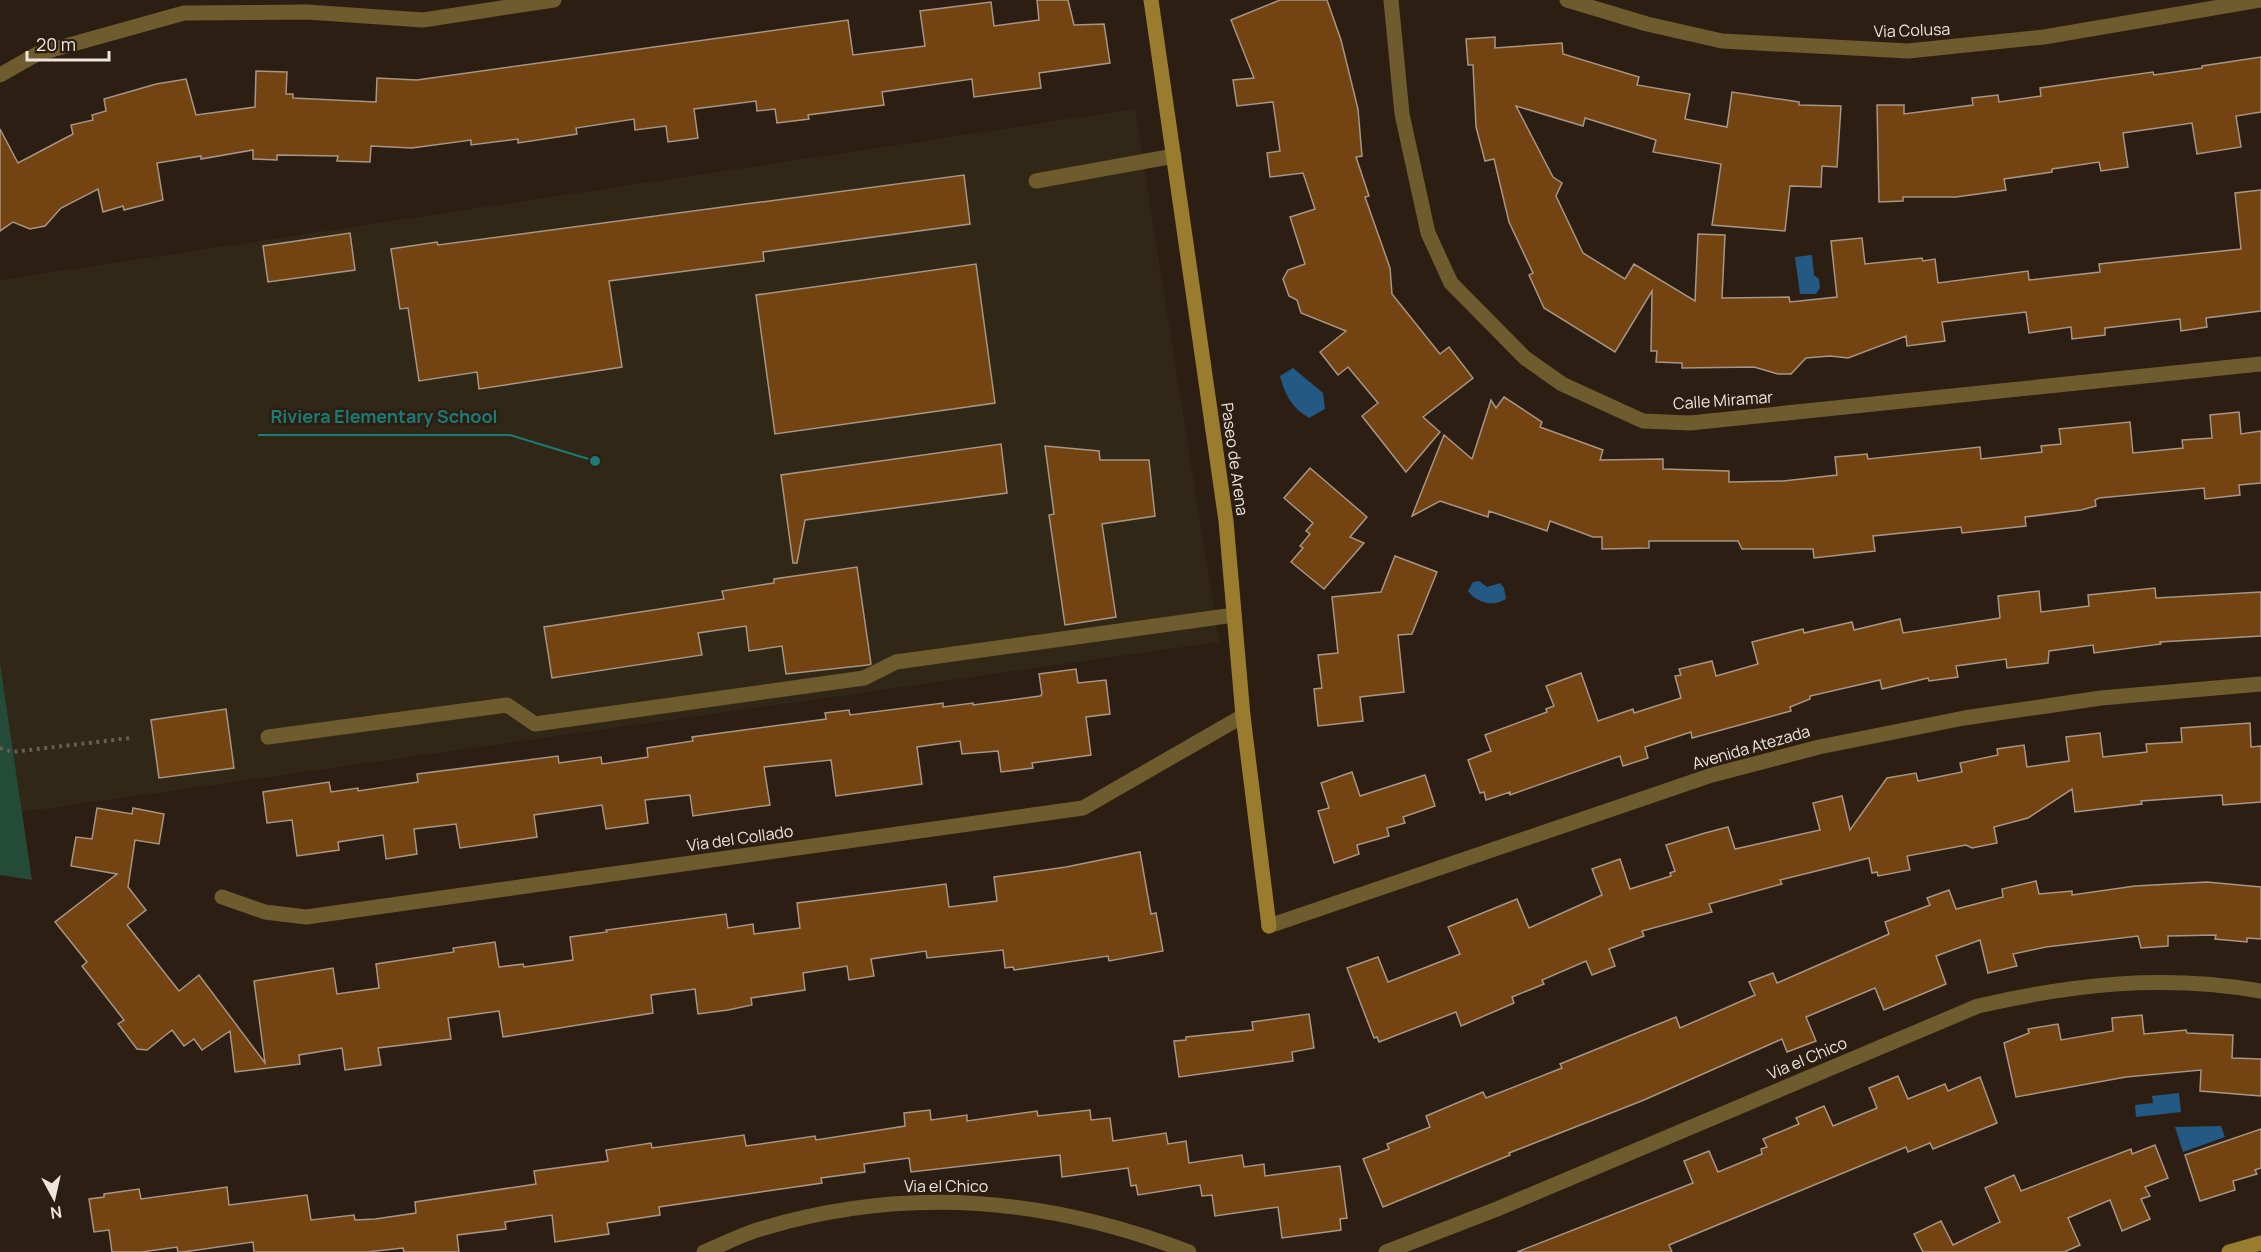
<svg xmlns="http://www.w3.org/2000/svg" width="2261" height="1252" font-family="Manrope,sans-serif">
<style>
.education{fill:#312717}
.green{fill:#234b37}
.water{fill:#245984}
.building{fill:#734411;stroke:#a79586;stroke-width:1.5}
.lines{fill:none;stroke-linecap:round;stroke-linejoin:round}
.path{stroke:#695d52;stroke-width:4;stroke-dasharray:3 4.5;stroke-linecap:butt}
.lane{stroke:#6e5c2f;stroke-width:15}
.street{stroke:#6e5c2f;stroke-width:15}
.secondary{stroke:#9a7c2e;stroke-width:15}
.labels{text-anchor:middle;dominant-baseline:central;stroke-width:5;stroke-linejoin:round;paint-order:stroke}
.street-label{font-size:16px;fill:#eee5dd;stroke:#2c1e12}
.leader{fill:none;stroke:#1a7c74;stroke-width:2}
.callout-dot{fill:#1a7c74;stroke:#2c1e12;stroke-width:2}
.callout-label{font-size:18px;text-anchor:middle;font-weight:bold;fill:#1a7c74;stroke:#2c1e12;stroke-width:5;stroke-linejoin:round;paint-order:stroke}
</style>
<rect width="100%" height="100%" fill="#2c1e12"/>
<path class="education" d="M1135,109L1219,642L22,812L0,663V280Z"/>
<path class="green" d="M0,663L32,880L0,875Z"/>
<g class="water">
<path d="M1812,255L1814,275L1819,279L1820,288L1816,294H1800L1795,257Z"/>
<path d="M1293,368L1323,393L1325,409L1309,418C1292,408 1285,395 1280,376Z"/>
<path d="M1479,581L1487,587L1500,583L1504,588L1506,599C1492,607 1477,603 1468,591L1473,582Z"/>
<path d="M2179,1093L2181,1112L2136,1117L2135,1105L2153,1103L2152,1096Z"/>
<path d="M2221,1126L2225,1137L2183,1152L2175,1127Z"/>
</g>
<g class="building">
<path d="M1037,0H1068L1074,25L1104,24L1110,63L1039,73L1041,88L974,97L972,79L882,92L884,105L808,115L809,119L777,123L775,109L757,111L756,101L694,109L698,138L668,142L666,126L635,130L634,119L576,128L577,134L518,143V139L471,145V140L412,148L371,146L370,162L337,161L338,156L277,155V160L253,159V150L201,159V156L157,163L163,200L124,210L123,206L103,212L98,189L61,208L45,226L30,229L13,222L0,231V129L18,163L73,134L71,125L93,120L92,115L106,111L104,99L156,84L186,79L196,115L255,107L256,71L287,72L286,94H293V98L376,102L377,78L417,80L848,20L853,55L925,46L920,11L991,2L994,26L1039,20Z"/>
<path d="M1280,0H1327L1341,40L1358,109L1362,156L1356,157L1369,196L1365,197L1390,268L1392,294L1440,354L1449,347L1473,378L1423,417L1440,432L1406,472L1362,416L1378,403L1348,367L1338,375L1320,352L1346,331L1301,313L1297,300L1289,296L1283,279L1288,270L1305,264L1290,217L1315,209L1303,173L1270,177L1267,153L1280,151L1273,102L1237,106L1233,80L1254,78L1231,20Z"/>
<path d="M1495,37V48L1562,43L1563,54L1639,77L1637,85L1690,94L1685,119L1727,127L1732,92L1799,102V105L1841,106L1837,167L1822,166L1821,187L1790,186L1785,231L1712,225L1721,164L1653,152L1656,140L1585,118L1583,126L1516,106L1553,177L1562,183L1556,196L1583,253L1625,279L1634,264L1695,301L1698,234L1725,235L1722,298L1789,297L1790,302L1837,297L1831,241L1862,238L1865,264L1922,258L1923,261L1935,259L1938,283L2028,271L2029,280L2100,272L2099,264L2241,249L2235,193L2261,190V311L2206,318L2207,327L2181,331L2180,319L2105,328V335L2072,339L2071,327L2029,333L2026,312L1942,322L1945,341L1907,346L1906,336L1848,358L1830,356L1806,358L1791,374H1778L1754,367L1682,368V363L1656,362L1657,351H1651L1652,291L1615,352L1544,308L1529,275L1533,273L1509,222L1494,159L1485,161L1476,127L1473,65H1468L1466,39Z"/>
<path d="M2261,57V112L2236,116L2241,147L2197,154L2192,123L2123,133L2128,167L2101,171L2099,162L2052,169V172L2004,179L2006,190L1956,197H1903V201L1879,202L1877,105H1904V114L1973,105L1972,98L1998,95L1999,102L2041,96L2040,88L2153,72L2154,75L2202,68V66Z"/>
<path d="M964,175L970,224L763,252L764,261L609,281L622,367L479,389L477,372L419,381L408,308L400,309L391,249L437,242L438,245Z"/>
<path d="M350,233L355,270L268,282L263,246Z"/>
<path d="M976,264L995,403L775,434L756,295Z"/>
<path d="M1504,397L1542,422L1540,427L1603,450L1600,460L1663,459V469L1729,471V482L1783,481L1837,475L1835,457L1867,454L1868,459L1980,447L1981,459L2042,452L2041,446L2061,444L2059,429L2130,422L2133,453L2183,448L2182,440L2212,438L2210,415L2239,412L2241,434L2261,431V483L2239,485L2240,495L2205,499L2204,488L2099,498L2095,500L2096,506L2081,510L2025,517L2026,526L1962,533L1961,527L1873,536L1875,551L1814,558L1813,549H1742L1738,541H1649V548L1602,549V537H1593L1550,521L1547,531L1489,511L1488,517L1440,501L1412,516L1444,435L1472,459L1491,400L1496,408Z"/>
<path d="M1001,444L1007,493L805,520L797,563H793L781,475Z"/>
<path d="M1045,446L1099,451L1100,460H1149L1155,516L1102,524L1116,617L1065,625L1049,515L1054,514Z"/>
<path d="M1310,468L1367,517L1350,537L1364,543L1324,589L1291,562L1303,548L1300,546L1310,534L1306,531L1313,523L1284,498Z"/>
<path d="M1395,556L1437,572L1412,634L1398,635L1404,692L1360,697L1363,721L1318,726L1314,689L1322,688L1318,655L1338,653L1332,597L1381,592Z"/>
<path d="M857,567L871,664L868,665L786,674L782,646L749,651L746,626L698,633L702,655L552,678L544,627L724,599L722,591L774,583V579Z"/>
<path d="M2155,588L2156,598L2261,592V636L2160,642L2161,644L2094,653L2093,645L2049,651L2048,663L2007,668L2006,659L1956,666L1958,677L1929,681L1928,678L1882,689L1880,680L1810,696V699L1790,707L1791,711L1692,738L1691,732L1645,747L1648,758L1623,766L1620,756L1510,795V792L1486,800L1484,792L1480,793L1468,760L1491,751L1485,735L1547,712L1546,709L1554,706L1546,686L1581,673L1598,721L1633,709L1634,713L1681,698L1675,676L1681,675L1679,669L1712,661L1716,676L1758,664L1752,642L1803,629L1804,633L1852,622L1854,630L1900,619L1903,633L2000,618L1998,596L2039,591L2041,612L2089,606L2088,595Z"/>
<path d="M1076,669L1078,683L1106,680L1110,714L1086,717L1091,755L1032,763L1033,768L1001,772L998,751L962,754L960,741L917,747L922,784L836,796L831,760L764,767L770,805L693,816L690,795L645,800L648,823L606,829L602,805L534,815L537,837L460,848L456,824L414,829L417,854L386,859L383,835L338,842L339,850L297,856L292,820L267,823L263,792L329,782L331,792L358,788V791L418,782L417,774L558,756L559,763L601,757L602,764L648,757L647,748L693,741L692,737L826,719L825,713L849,710L850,715L943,703V707L973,703V705L1040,696L1042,694L1039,674Z"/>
<path d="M226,709L234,768L159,778L151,720Z"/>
<path d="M2250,723L2251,747L2261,746V802L2223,805L2222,795L2141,801L2142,804L2075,812L2072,789L2028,818L1994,827L1997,843L1972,848L1966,845L1907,856L1910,870L1878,876L1877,872L1872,873L1869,858L1780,880L1782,884L1709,904L1712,912L1642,931L1644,936L1609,949L1615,966L1592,975L1586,961L1542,980L1544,984L1512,997L1514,1003L1461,1026L1456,1012L1379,1042L1377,1037L1374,1038L1347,968L1378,957L1388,982L1460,954L1448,927L1517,899L1529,928L1602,895L1592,869L1620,859L1630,889L1671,876L1670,873L1675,871L1666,845L1705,833L1728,827L1735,849L1820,830L1813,803L1842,796L1850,830L1887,778L1916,773L1918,781L1962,772L1960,763L1998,755L1997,749L2024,745L2027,767L2069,761L2066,737L2100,733L2103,757L2147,752L2146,744L2182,742L2181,728Z"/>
<path d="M1352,772L1360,796L1425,775L1435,806L1403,817L1405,823L1387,828L1389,836L1357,845L1359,854L1334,863L1318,811L1329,808L1321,783Z"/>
<path d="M97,808L132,814L133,808L164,814L159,844L135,840L128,887L146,910L127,925L179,991L199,975L265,1063L254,981L333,968L337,994L379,988L376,964L454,952L453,948L495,942L499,967L523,964L524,967L573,960L570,937L607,932L606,930L726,914L728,928L753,924L754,934L800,928L797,903L946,884L949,907L997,901L994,877L1066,867L1140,852L1151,914L1156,913L1163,951L1109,961L1108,956L1014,970L1013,967L1005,968L1003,950L927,958L926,951L871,959L874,976L849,980L847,966L803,973L805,990L751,998L752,1005L728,1010L698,1014L695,989L651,995L653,1013L503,1037L499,1011L448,1018L451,1039L378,1048L381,1065L345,1070L342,1048L299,1055L300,1064L235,1072L230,1031L202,1050L194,1039L184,1046L172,1030L147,1050L137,1049L118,1024L124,1020L82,966L87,962L55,922L117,874L71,866L76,837L92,839Z"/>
<path d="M2036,881L2039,894L2072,891V895L2135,886L2207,882L2261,887V939L2247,938V942L2215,939L2216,935L2168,936V946L2141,948L2138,936L2046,947L2013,954L2017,966L1988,973L1980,940L1936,956L1946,984L1884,1010L1875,988L1806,1017L1816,1041L1787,1052L1782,1039L1644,1100L1509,1153L1510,1155L1383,1207L1363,1159L1389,1149L1387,1144L1430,1127L1426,1116L1483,1092L1486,1098L1562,1068L1560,1064L1676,1017L1680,1028L1755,995L1749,982L1773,973L1777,983L1889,934L1885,922L1930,905L1927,898L1949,890L1956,909L2003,897L2002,889Z"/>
<path d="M1309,1014L1314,1048L1292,1052L1293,1061L1179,1077L1174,1041L1186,1040V1037L1253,1030L1252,1022Z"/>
<path d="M2142,1015L2144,1034L2186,1030L2187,1033L2233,1035L2232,1058L2261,1059V1096L2200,1091L2201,1070L2126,1077L2016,1097L2004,1043L2029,1033L2028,1029L2058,1024L2061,1040L2113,1031L2112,1018Z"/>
<path d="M1898,1076L1908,1099L1945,1084L1948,1091L1980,1077L1997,1123L1933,1149L1930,1143L1908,1152L1906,1147L1669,1245L1672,1252H1517L1693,1183L1684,1161L1709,1151L1718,1172L1762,1154L1761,1149L1767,1147L1763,1139L1799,1124L1796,1118L1824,1106L1833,1126L1877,1108L1869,1088Z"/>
<path d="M930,1110L931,1120L967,1115V1121L1037,1111L1038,1116L1090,1110L1091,1120L1110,1118L1113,1141L1166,1133L1168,1144L1186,1141L1189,1163L1242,1155L1244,1167L1264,1164L1265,1176L1340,1166L1347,1218L1340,1219L1341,1230L1282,1238L1278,1207L1215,1216L1212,1195L1202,1196L1200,1185L1138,1195L1136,1185L1131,1186L1128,1168L1062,1177L1060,1155L911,1172L909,1158L864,1164L865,1172L821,1178L822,1183L659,1207L660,1215L607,1223L609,1234L555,1242L552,1215L505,1222L506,1229L457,1235L459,1252H404L403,1248L367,1252H254L253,1242L183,1252H178L177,1247L142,1252H112L109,1230L94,1232L89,1199L104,1197V1194L139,1189L141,1199L227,1187L229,1205L307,1195L311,1220L354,1215L355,1220L375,1219L416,1213L415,1202L536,1184L534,1171L608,1161L606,1150L651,1143L652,1148L744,1135L746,1146L815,1136L816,1140L905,1126L904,1113Z"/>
<path d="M2261,1129V1168L2255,1170L2257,1174L2233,1181L2235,1190L2200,1201L2185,1155Z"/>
<path d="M2155,1145L2168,1178L2145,1187L2150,1196L2141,1199L2150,1219L2122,1231L2110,1200L2068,1218L2080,1245L2064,1252H1923L1914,1234L1941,1221L1953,1245L2000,1222L1985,1188L2014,1175L2021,1191L2131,1149L2132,1154Z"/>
</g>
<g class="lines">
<path class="path" d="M0,748L13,752L130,738"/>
<g class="lane">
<path d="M1036,181L1174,156"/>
<path d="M268,737L507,705L535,724L864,678L896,662L1234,615"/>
</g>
<g class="street">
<path d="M1391,0L1402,114L1428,233L1451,283L1525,358L1562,384L1643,421L1690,423L2261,364"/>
<path d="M1567,0L1647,24L1722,41L1908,51L2044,37L2261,0"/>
<path d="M0,75L37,54L184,13L307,12L423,20L554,0"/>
<path d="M222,897L265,912L306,917L1083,808L1243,716"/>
<path d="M1269,926L1712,775L1819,747L1964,718L2101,698L2261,684"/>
<path d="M704,1252C724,1244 744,1233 764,1228C909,1185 1049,1198 1189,1252"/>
<path d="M1386,1252L1497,1209L1978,1006C2074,984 2163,974 2261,991"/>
</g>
<g class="secondary">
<path d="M1151,0L1226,521L1243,716L1269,926"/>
<path d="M2229,1252L2261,1243"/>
</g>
</g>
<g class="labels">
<g class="street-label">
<text transform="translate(1912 30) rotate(-2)">Via Colusa</text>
<text transform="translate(1723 400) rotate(-4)">Calle Miramar</text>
<text transform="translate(1235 459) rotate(82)">Paseo de Arena</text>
<text transform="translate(1751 747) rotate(-16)">Avenida Atezada</text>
<text transform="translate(740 838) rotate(-8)">Via del Collado</text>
<text transform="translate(1807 1058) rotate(-23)">Via el Chico</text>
<text x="946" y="1186">Via el Chico</text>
</g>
</g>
<path class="leader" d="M595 461L510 435H258"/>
<circle class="callout-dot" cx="595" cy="461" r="6"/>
<g class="callout-label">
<text x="384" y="423">Riviera Elementary School</text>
</g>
<g transform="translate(54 1198) rotate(172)" stroke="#2c1e12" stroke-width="4.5" paint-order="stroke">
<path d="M0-4.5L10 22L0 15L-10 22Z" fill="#eee5dd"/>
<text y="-9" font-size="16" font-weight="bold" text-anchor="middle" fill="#eee5dd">N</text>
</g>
<path d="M27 51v9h82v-9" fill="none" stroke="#eee5dd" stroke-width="3"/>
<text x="36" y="51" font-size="18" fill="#eee5dd" stroke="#2c1e12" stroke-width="4.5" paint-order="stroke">20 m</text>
</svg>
